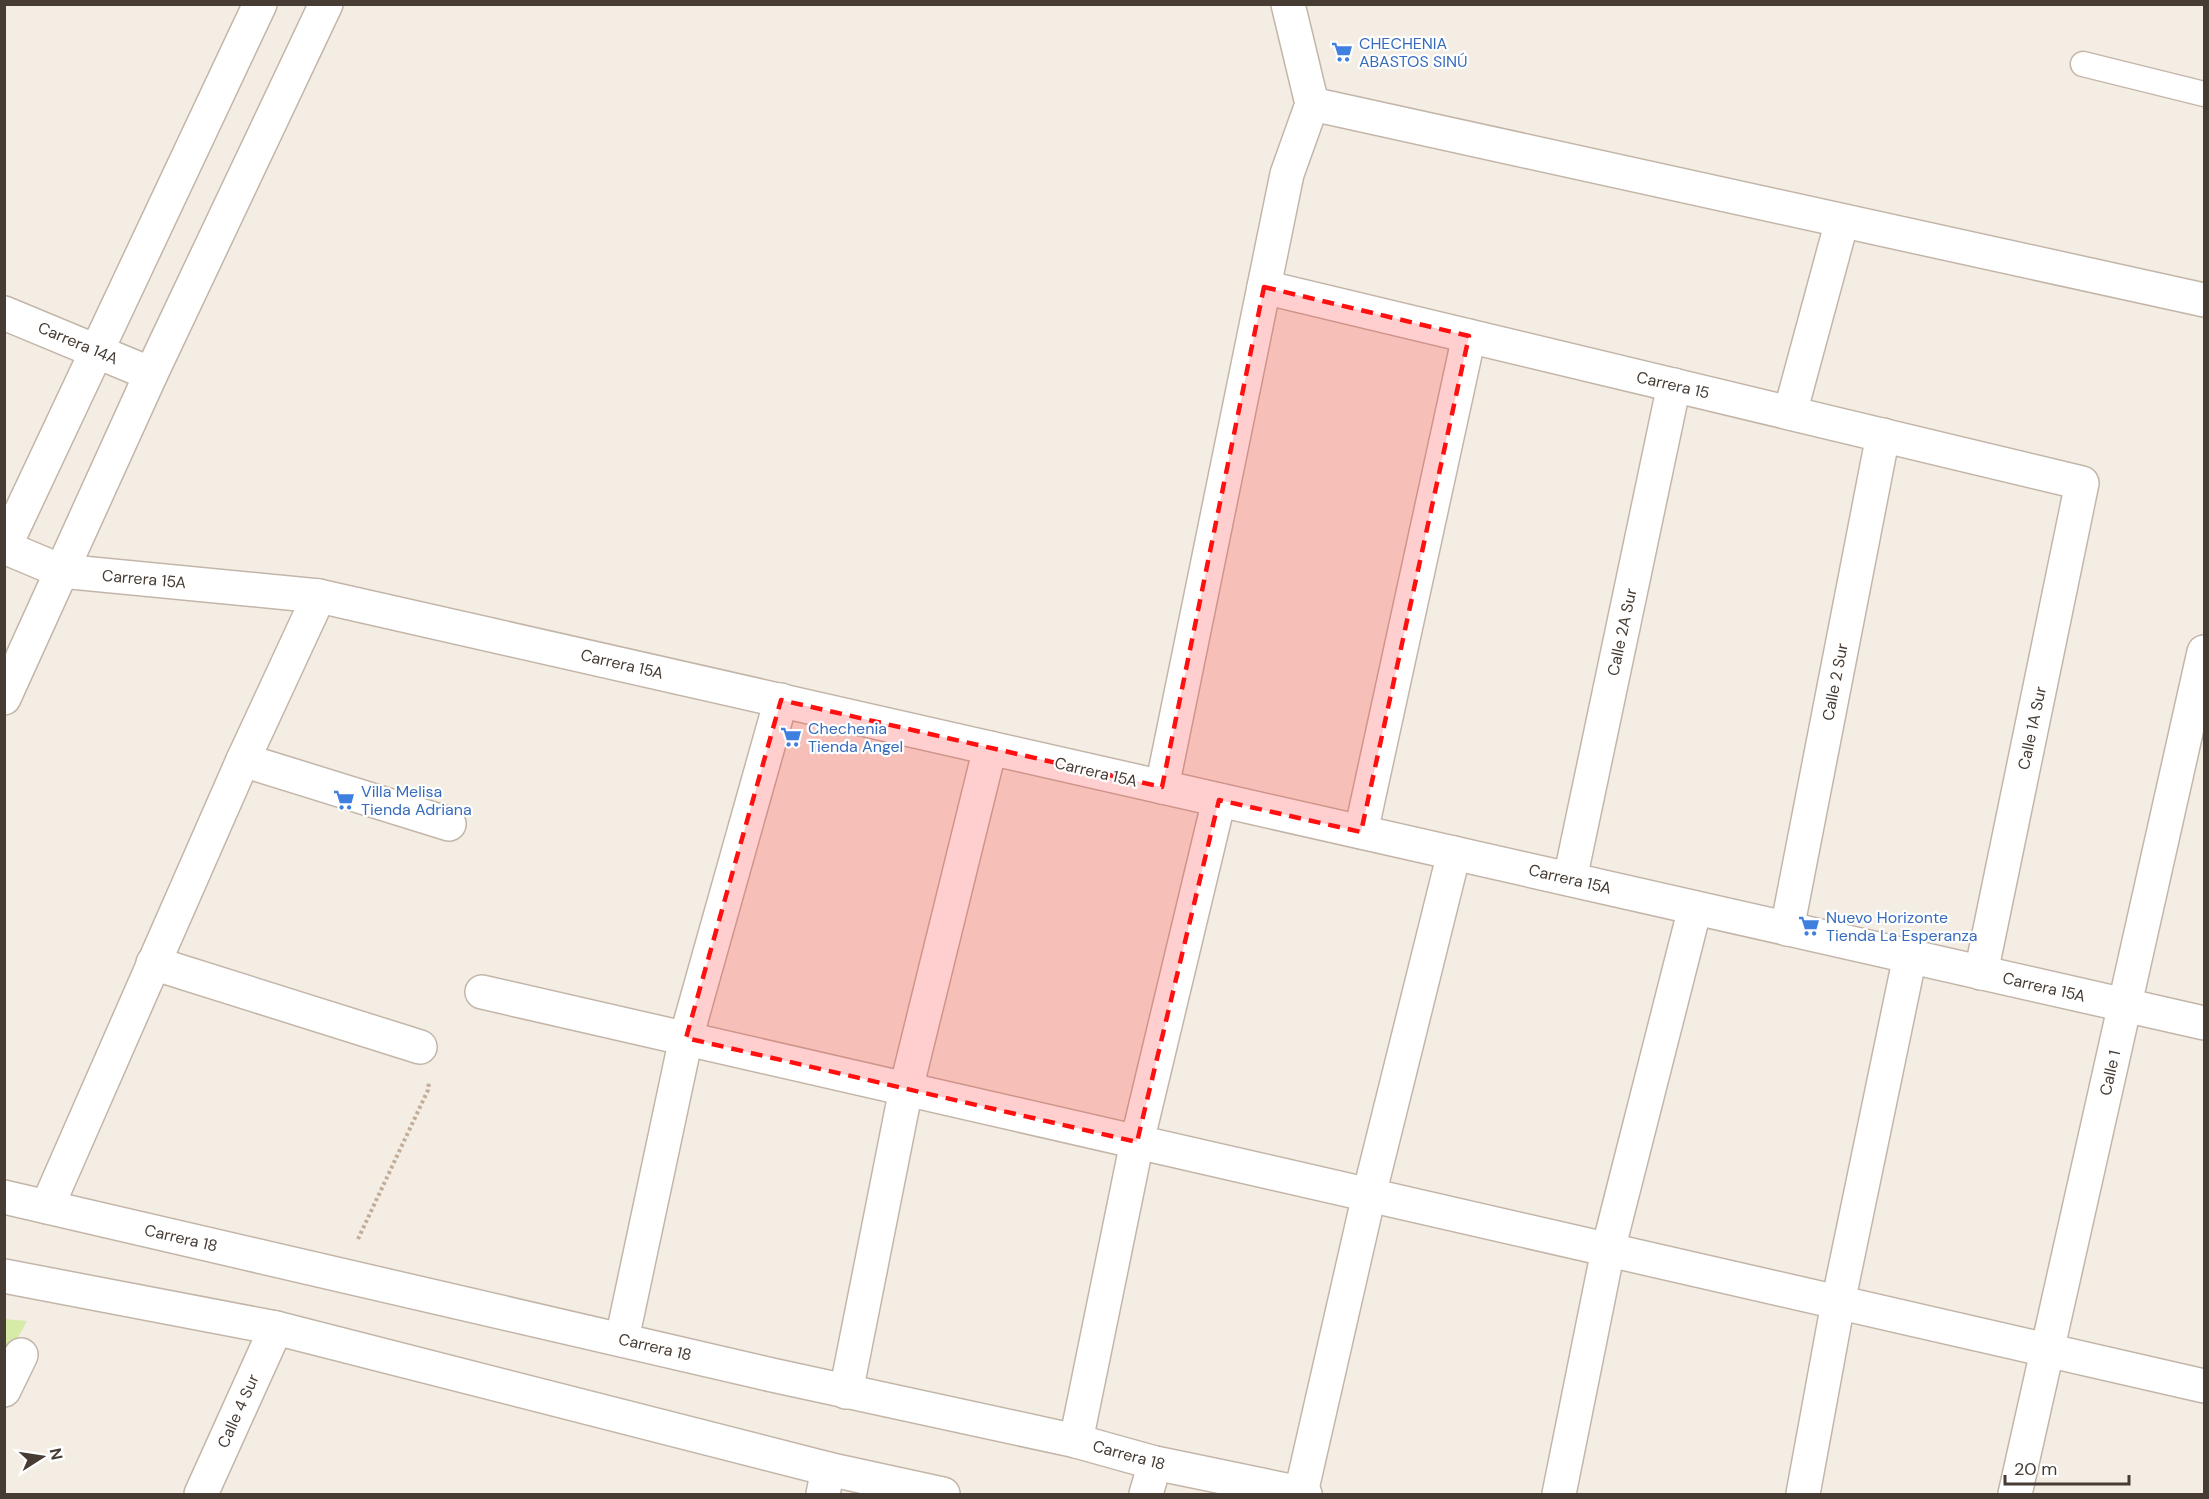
<svg xmlns="http://www.w3.org/2000/svg" width="2209" height="1499" font-family="'DM Sans',sans-serif">
<style>
.green{fill:#d7eba9}
.lines{fill:none;stroke-linecap:round;stroke-linejoin:round}
.service-casing{stroke:#c3b6a9;stroke-width:27}
.minor-casing{stroke:#c3b6a9;stroke-width:36}
.tertiary-casing{stroke:#c3b6a9;stroke-width:36}
.path{stroke:#c3ac96;stroke-width:4;stroke-dasharray:3 3;stroke-linecap:butt}
.service{stroke:#fff;stroke-width:24}
.minor{stroke:#fff;stroke-width:33}
.tertiary{stroke:#fff;stroke-width:33}
.marked{fill:#ff1010;fill-opacity:0.2;stroke:#ff1010;stroke-width:4.5;stroke-dasharray:12 8;stroke-linejoin:round}
.labels{text-anchor:middle;dominant-baseline:central;stroke-width:4.5;stroke-linejoin:round;paint-order:stroke}
.shop-label{font-size:16px;fill:#366cbe;stroke:#fff;text-anchor:start}
.street-label{font-size:16px;fill:#463c34;stroke:#fff}
</style>
<rect width="100%" height="100%" fill="#f4ede4"/>
<path class="green" d="M5,1319L27,1321L5,1361Z"/>
<g class="lines">
<defs>
<path id="service" d="M2083,64L2204,94"/>
<g id="minor">
<path d="M1312,104L2204,300"/>
<path d="M1264,287L2082,483L1981,973"/>
<path d="M4,313L151,374"/>
<path d="M1790,413L1842,221"/>
<path d="M4,547L61,571L319,596L2204,1023"/>
<path d="M4,548L260,4"/>
<path d="M243,760L449,824"/>
<path d="M1162,787L1287,174L1312,104L1288,4"/>
<path d="M1361,832L1469,336"/>
<path d="M1570,879L1674,385"/>
<path d="M1787,929L1883,435"/>
<path d="M153,963L420,1047"/>
<path d="M482,992L2204,1386"/>
<path d="M47,1207L243,760L319,596"/>
<path d="M622,1339L686,1038L781,700"/>
<path d="M4,1390L21,1355"/>
<path d="M846,1392L906,1089L990,748"/>
<path d="M1076,1441L1137,1142L1219,800"/>
<path d="M1301,1493L1369,1195L1454,853"/>
<path d="M201,1494L276,1328"/>
<path d="M823,1494L828,1469"/>
<path d="M1559,1494L1608,1250L1695,908"/>
<path d="M1803,1494L1838,1303L1910,956"/>
<path d="M2015,1494L2204,652"/>
</g>
<g id="tertiary">
<path d="M4,698L151,374L326,4"/>
<path d="M4,1197L772,1375L1076,1441L1155,1463L1305,1494"/>
<path d="M4,1276L276,1328L828,1469L943,1494"/>
<path d="M1146,1494L1155,1463"/>
</g>
</defs>
<use href="#service" class="service-casing"/>
<use href="#minor" class="minor-casing"/>
<use href="#tertiary" class="tertiary-casing"/>
<path class="path" d="M358,1239L428,1090L429,1082"/>
<use href="#service" class="service"/>
<use href="#minor" class="minor"/>
<use href="#tertiary" class="tertiary"/>
</g>
<path class="marked" d="M1264,287L1469,336L1361,832L1219,800L1137,1142L686,1038L781,700L1162,787Z"/>
<defs>
<symbol id="supermarket-bare" viewBox="-9 -9 18 18"><path d="M-6-5.5h2.5l.6 2H6L4.5 2H-2.5L-4.4-4H-6ZM-1.5 3.2a1.3 1.3 0 1 0 .1 0ZM3 3.2a1.3 1.3 0 1 0 .1 0Z" fill="#3f7fe0" stroke="#fff" stroke-width="2.5" paint-order="stroke"/></symbol>
</defs>
<g fill-rule="evenodd">
<use href="#supermarket-bare" x="1327" y="37" width="30" height="30"/>
<use href="#supermarket-bare" x="776" y="722" width="30" height="30"/>
<use href="#supermarket-bare" x="329" y="785" width="30" height="30"/>
<use href="#supermarket-bare" x="1794" y="911" width="30" height="30"/>
</g>
<g class="labels">
<g class="shop-label">
<text x="1359" y="43">CHECHENIA<tspan x="1359" dy="18">ABASTOS SINÚ</tspan></text>
<text x="808" y="728">Chechenia<tspan x="808" dy="18">Tienda Angel</tspan></text>
<text x="361" y="791">Villa Melisa<tspan x="361" dy="18">Tienda Adriana</tspan></text>
<text x="1826" y="917">Nuevo Horizonte<tspan x="1826" dy="18">Tienda La Esperanza</tspan></text>
</g>
<g class="street-label">
<text transform="translate(78 343) rotate(23)">Carrera 14A</text>
<text transform="translate(1673 385) rotate(13)">Carrera 15</text>
<text transform="translate(144 579) rotate(5)">Carrera 15A</text>
<text transform="translate(1622 632) rotate(-78)">Calle 2A Sur</text>
<text transform="translate(622 664) rotate(13)">Carrera 15A</text>
<text transform="translate(1835 682) rotate(-79)">Calle 2 Sur</text>
<text transform="translate(2032 728) rotate(-78)">Calle 1A Sur</text>
<text transform="translate(1096 772) rotate(13)">Carrera 15A</text>
<text transform="translate(1570 879) rotate(13)">Carrera 15A</text>
<text transform="translate(2044 987) rotate(13)">Carrera 15A</text>
<text transform="translate(2110 1073) rotate(-77)">Calle 1</text>
<text transform="translate(181 1238) rotate(13)">Carrera 18</text>
<text transform="translate(655 1347) rotate(13)">Carrera 18</text>
<text transform="translate(238 1411) rotate(-66)">Calle 4 Sur</text>
<text transform="translate(1129 1455) rotate(15)">Carrera 18</text>
</g>
</g>
<rect width="2209" height="1499" fill="none" stroke="#463c34" stroke-width="12"/>
<g transform="translate(42 1457) rotate(78)" stroke="#ffffff" stroke-width="4.5" paint-order="stroke">
<path d="M0-4.5L10 22L0 15L-10 22Z" fill="#463c34"/>
<text y="-9" font-size="16" font-weight="bold" text-anchor="middle" fill="#463c34">N</text>
</g>
<path d="M2005 1475v9h124v-9" fill="none" stroke="#463c34" stroke-width="3"/>
<text x="2014" y="1475" font-size="18" fill="#463c34" stroke="#ffffff" stroke-width="4.5" paint-order="stroke">20 m</text>
</svg>
